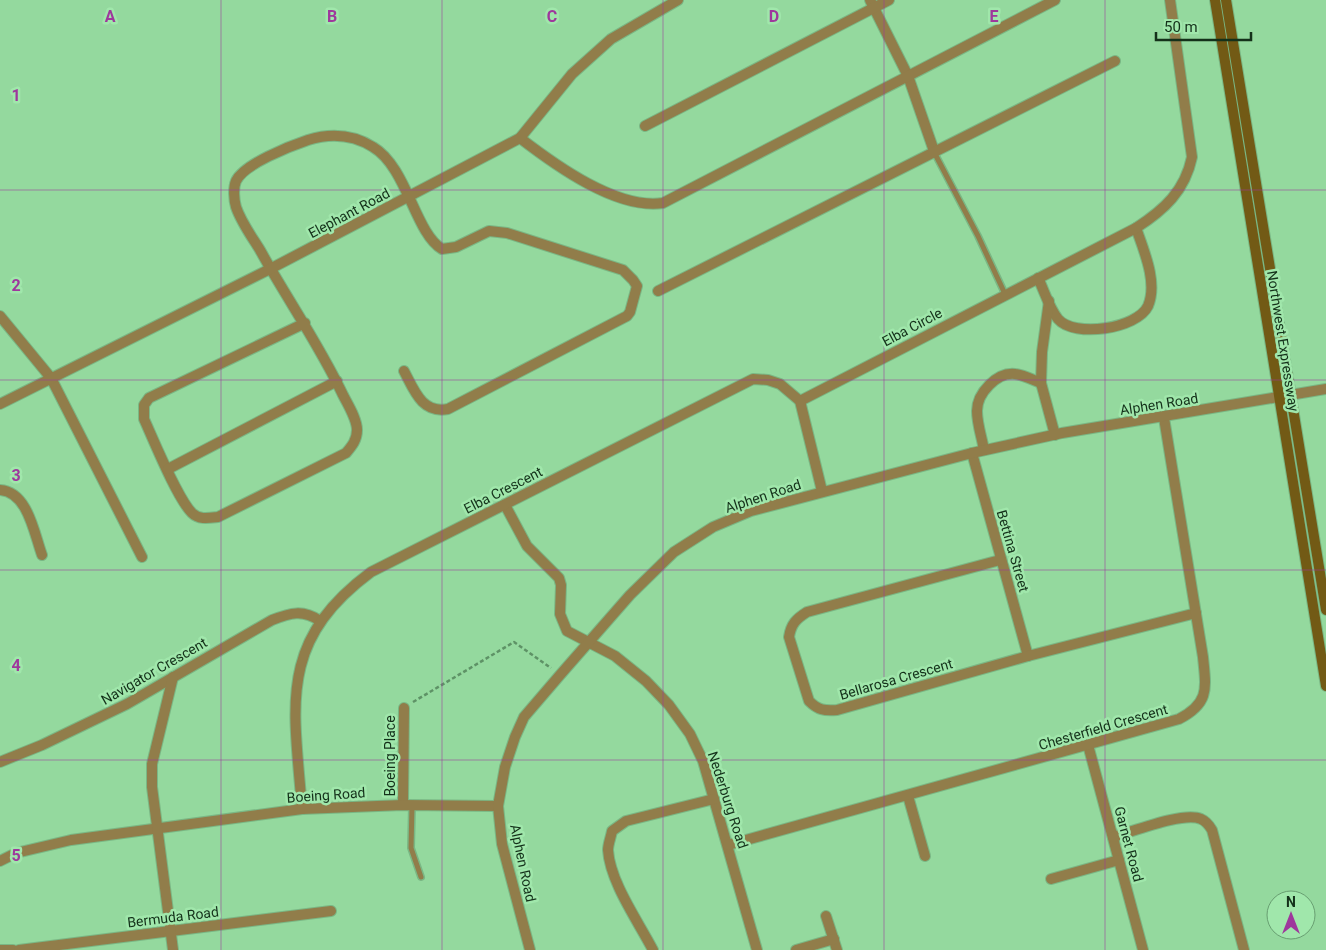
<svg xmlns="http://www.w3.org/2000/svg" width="1326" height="950" font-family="Roboto,sans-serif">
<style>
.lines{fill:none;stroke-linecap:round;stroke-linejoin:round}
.lane-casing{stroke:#7ab784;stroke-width:8}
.street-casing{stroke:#7ab784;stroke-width:12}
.secondary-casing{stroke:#7ab784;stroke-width:12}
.path{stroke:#5e9266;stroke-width:2.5;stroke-dasharray:4 2.5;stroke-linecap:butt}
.lane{stroke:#917d4a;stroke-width:5}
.street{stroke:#917d4a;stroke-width:10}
.secondary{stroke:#725a15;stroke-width:10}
.grid{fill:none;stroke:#9e389c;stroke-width:1;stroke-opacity:0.55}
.labels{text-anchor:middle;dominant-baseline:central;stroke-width:5;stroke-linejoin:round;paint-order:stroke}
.street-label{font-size:14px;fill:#14311a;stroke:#a0e7ab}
.grid-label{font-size:16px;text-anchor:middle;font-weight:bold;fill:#9e389c;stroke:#a0e7ab;stroke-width:5;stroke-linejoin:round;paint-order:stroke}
</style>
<rect width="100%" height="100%" fill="#94d99e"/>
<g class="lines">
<defs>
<g id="lane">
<path d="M934,152L978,236L1005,294"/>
<path d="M412,806L411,848L421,877"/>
</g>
<g id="street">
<path d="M870,0L908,76L934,151"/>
<path d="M645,126L889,0"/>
<path d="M520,138C555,165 617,210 663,203L1055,0"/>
<path d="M1038,278C1044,290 1049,308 1058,319C1074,338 1137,329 1148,306C1158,283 1144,251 1136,228"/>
<path d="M658,291L1115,61"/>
<path d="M1049,301L1042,352L1041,383L1055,435"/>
<path d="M0,316L51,378L142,557"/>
<path d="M305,323L149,398L144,405V419C154,441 177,498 192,513C199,520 209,518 218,517L346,453C352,446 357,440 357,430C357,419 348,405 343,395C319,344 287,299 260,250C252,237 241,222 236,207C234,200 233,188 236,181C244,164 290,146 308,140C331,133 352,134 373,147C407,167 415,233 442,249L456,247L489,231L507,233L623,270L633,280L637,286L630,312L627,316L448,409C422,414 414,390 404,371"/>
<path d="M800,401L1136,228C1164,210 1185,191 1192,157L1170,0"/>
<path d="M0,404L270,269L520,138L572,74L611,39L678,0"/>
<path d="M984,450C982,438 977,424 977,411C977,393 997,372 1015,374C1024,375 1033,380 1041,383"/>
<path d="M972,453L1028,656"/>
<path d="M168,469L337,381"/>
<path d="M0,490C28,492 34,533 42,555"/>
<path d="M505,505L527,546L559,578L561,585L560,614L567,631L615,656L646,681L669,705L690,734L703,761L757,950"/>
<path d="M1000,560L807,612C796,619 791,624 789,637L809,701C818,710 824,711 837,710L1028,656L1196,613"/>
<path d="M1088,745L1143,950"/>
<path d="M0,762L42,745L127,704L272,620C290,613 303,609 320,621"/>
<path d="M908,796L925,856"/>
<path d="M403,805L404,708"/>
<path d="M302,809C294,705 277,642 371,572L753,379L768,380L780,384L800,401L822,491"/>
<path d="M1113,837C1132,832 1184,811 1201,819C1206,821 1209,825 1212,830L1244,950"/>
<path d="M728,845L1179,719C1210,703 1206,688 1203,657L1164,418"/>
<path d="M0,861L16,853L71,840L302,809L403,805L498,806"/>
<path d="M1051,879L1119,860"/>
<path d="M826,916L837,950"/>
<path d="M0,950H13"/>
<path d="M19,950L331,911"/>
<path d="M173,950L152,787V764L173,677"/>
<path d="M530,950L502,844L498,806L505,767L515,737L524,717L560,675L630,595L674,552L713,527L751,511L972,453L1062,433L1326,389"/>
<path d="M653,950C638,921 610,882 608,850C608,844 611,837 612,831L626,821L714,799"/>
<path d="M796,950L834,939"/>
</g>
<g id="secondary">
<path d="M1215,0L1326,686"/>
<path d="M1226,0L1326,610"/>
</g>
</defs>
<use href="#lane" class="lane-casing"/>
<use href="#street" class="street-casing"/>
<use href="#secondary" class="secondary-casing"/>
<path class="path" d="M413,702L514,642L551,668"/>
<use href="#lane" class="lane"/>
<use href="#street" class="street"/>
<use href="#secondary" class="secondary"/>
</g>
<path class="grid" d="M221,0V950M442,0V950M663,0V950M884,0V950M1105,0V950M0,190H1326M0,380H1326M0,570H1326M0,760H1326"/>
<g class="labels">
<g class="street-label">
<text transform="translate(349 213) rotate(-28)">Elephant Road</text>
<text transform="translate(912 327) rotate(-28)">Elba Circle</text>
<text transform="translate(1283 341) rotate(81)">Northwest Expressway</text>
<text transform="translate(1159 404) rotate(-9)">Alphen Road</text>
<text transform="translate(503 490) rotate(-27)">Elba Crescent</text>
<text transform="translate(763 496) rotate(-18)">Alphen Road</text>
<text transform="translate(1013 551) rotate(74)">Bettina Street</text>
<text transform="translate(154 671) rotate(-30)">Navigator Crescent</text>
<text transform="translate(896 679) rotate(-16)">Bellarosa Crescent</text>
<text transform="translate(1103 727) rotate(-16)">Chesterfield Crescent</text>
<text transform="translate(390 756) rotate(-90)">Boeing Place</text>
<text transform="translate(326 795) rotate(-4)">Boeing Road</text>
<text transform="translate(728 800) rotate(72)">Nederburg Road</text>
<text transform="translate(1129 844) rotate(75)">Garnet Road</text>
<text transform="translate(523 863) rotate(78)">Alphen Road</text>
<text transform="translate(173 917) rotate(-7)">Bermuda Road</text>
</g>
</g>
<g class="grid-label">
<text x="110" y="22">A</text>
<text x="332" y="22">B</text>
<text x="552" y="22">C</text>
<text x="774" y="22">D</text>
<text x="994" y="22">E</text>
<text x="16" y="101">1</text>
<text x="16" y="291">2</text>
<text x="16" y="481">3</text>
<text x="16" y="671">4</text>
<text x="16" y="861">5</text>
</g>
<g transform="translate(1291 915)"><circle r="24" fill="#a0e7ab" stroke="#689e71"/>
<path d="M0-4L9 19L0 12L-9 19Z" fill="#9e389c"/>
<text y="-8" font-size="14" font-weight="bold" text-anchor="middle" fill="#14311a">N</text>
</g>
<path d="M1156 32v8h95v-8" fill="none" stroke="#14311a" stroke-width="2.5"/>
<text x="1164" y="32" font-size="15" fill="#14311a" stroke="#a0e7ab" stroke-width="4" paint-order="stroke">50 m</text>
</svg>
